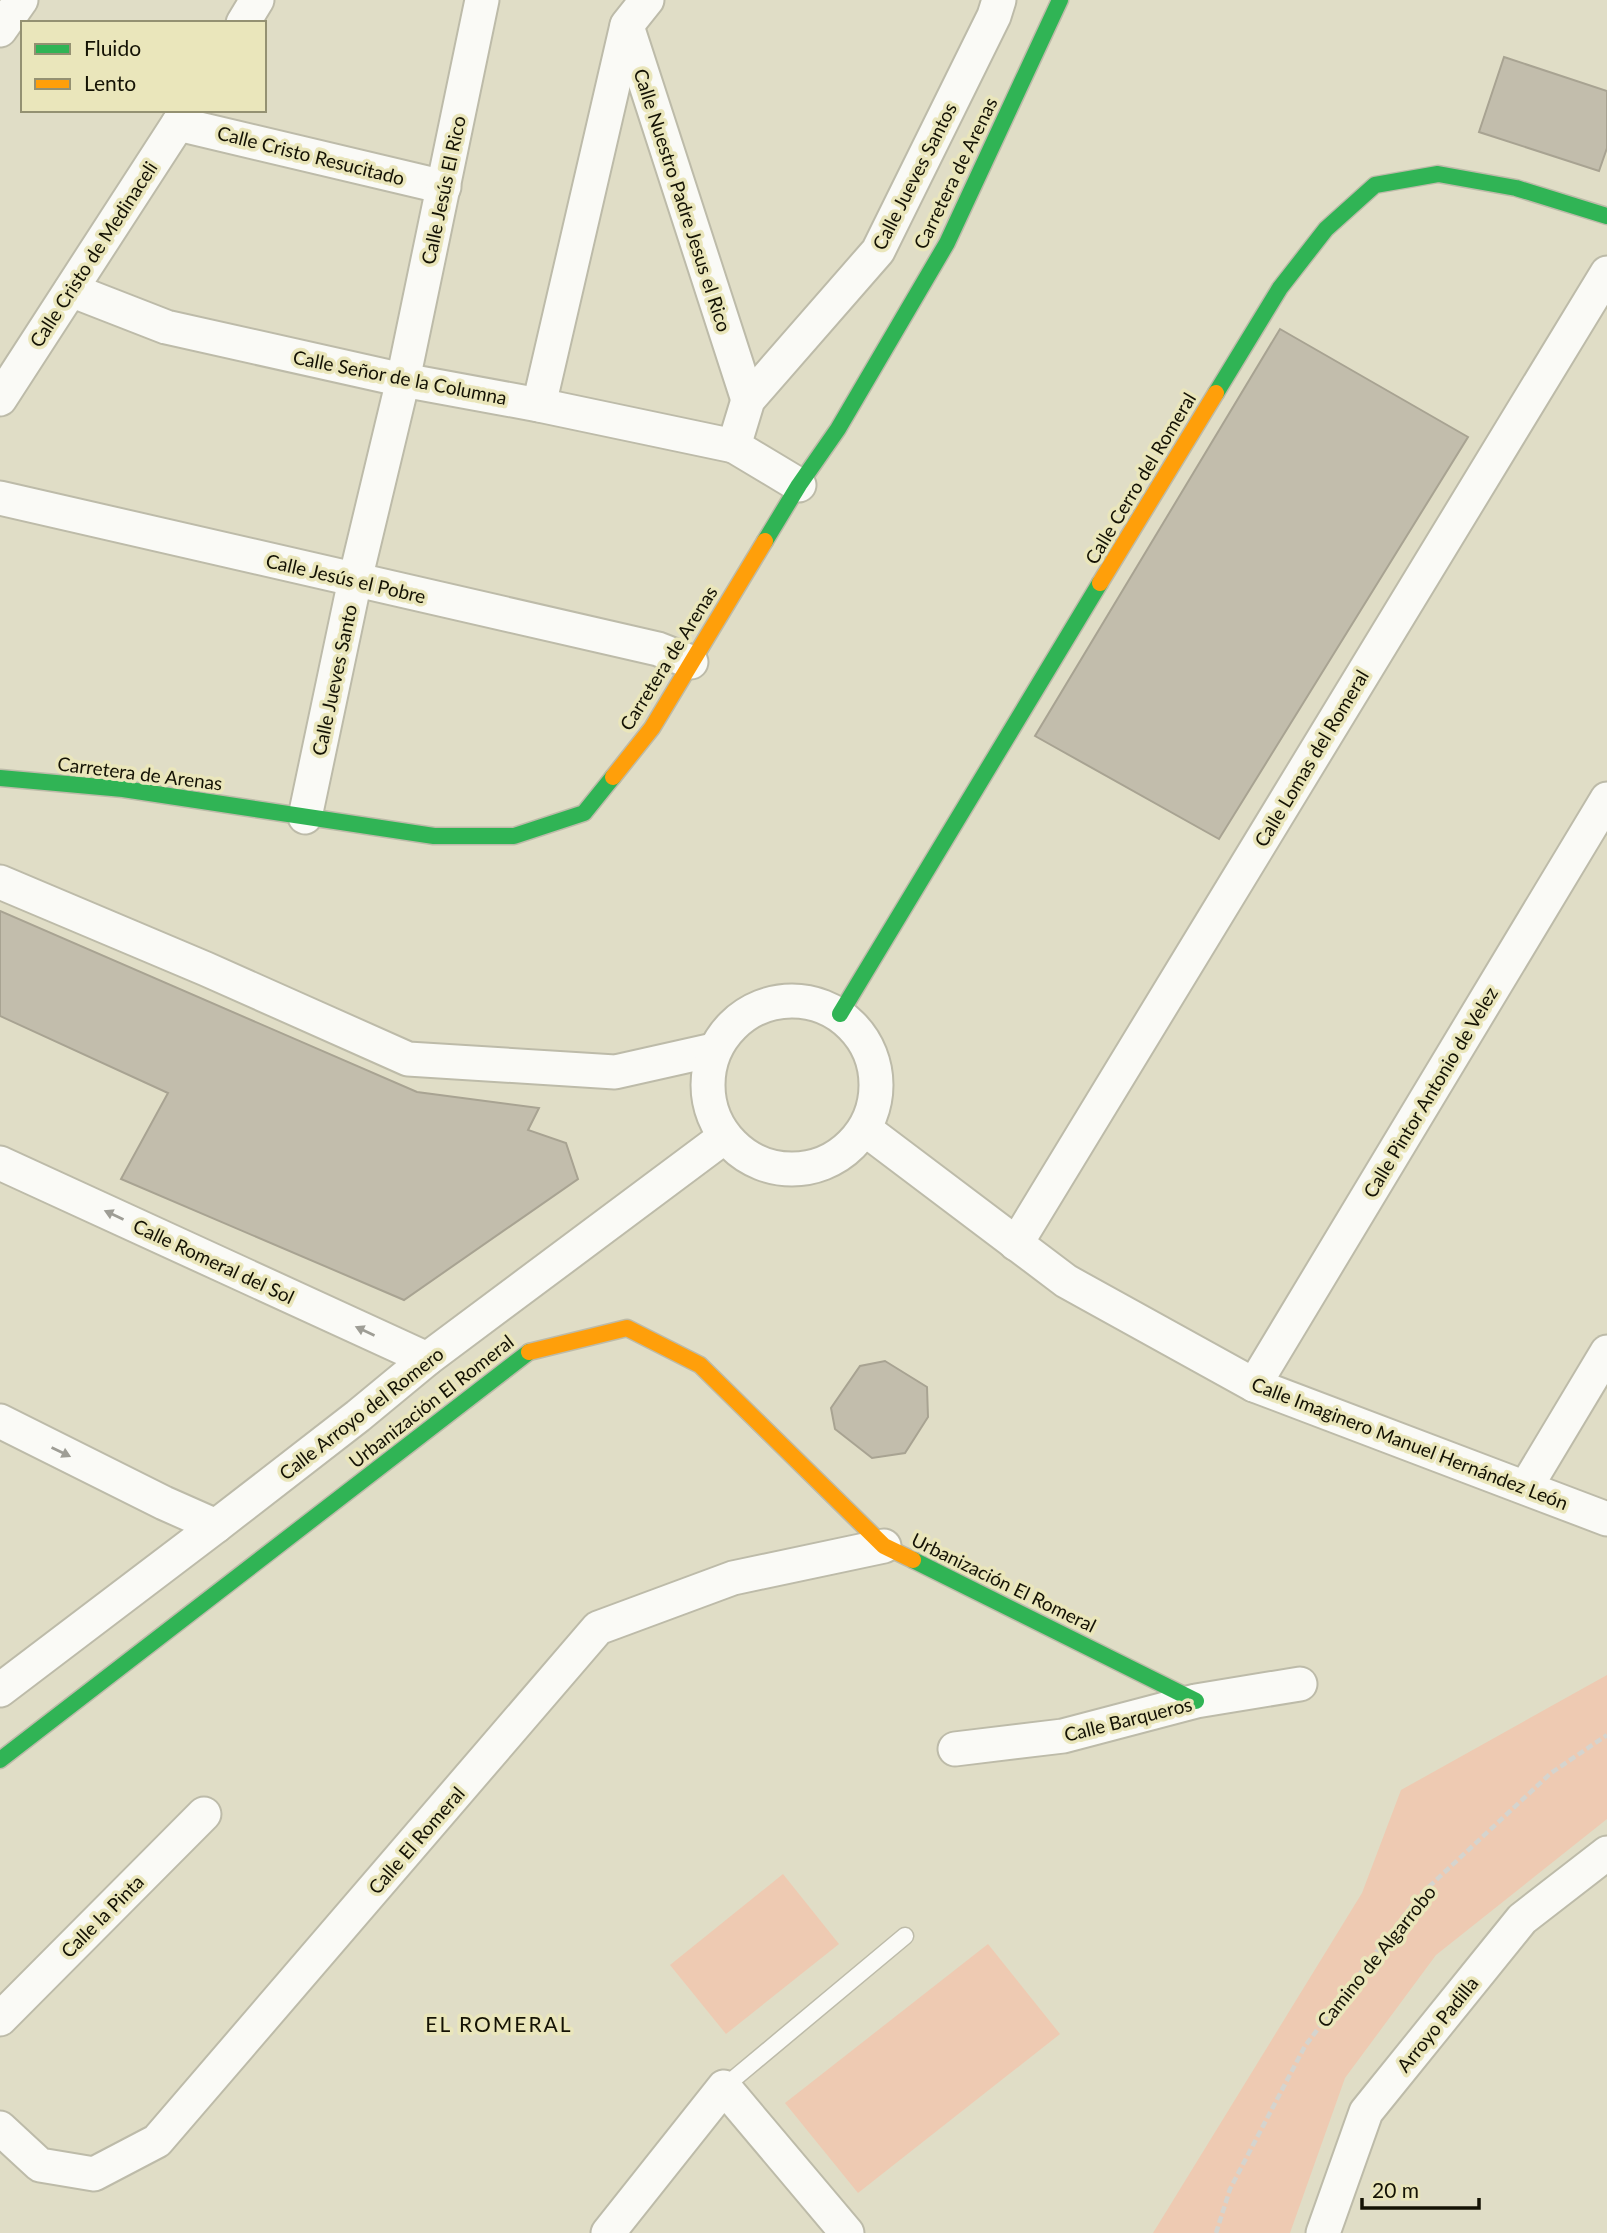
<svg xmlns="http://www.w3.org/2000/svg" width="1607" height="2233" font-family="Lato,sans-serif">
<style>
.green{fill:#eecab2}
.building{fill:#c2bdac;stroke:#a8a392;stroke-width:2}
.lines{fill:none;stroke-linecap:round;stroke-linejoin:round}
.lane-casing{stroke:#bdbba9;stroke-width:19}
.street-casing{stroke:#bdbba9;stroke-width:37}
.fast-casing{stroke:#bdbba9;stroke-width:19}
.slow-casing{stroke:#bdbba9;stroke-width:19}
.path{stroke:#d5d4ce;stroke-width:4.5;stroke-dasharray:7 3.5;stroke-linecap:butt}
.lane{stroke:#fafaf6;stroke-width:16}
.street{stroke:#fafaf6;stroke-width:33}
.fast{stroke:#30b455;stroke-width:16}
.slow{stroke:#ff9f0a;stroke-width:16}
.oneway{fill:#9e9d95}
.labels{text-anchor:middle;dominant-baseline:central;stroke-width:7;stroke-linejoin:round;paint-order:stroke}
.street-label{font-size:19px;fill:#141204;stroke:#eae6bb}
.neighbourhood-label{font-size:21px;letter-spacing:2px;fill:#141204;stroke:#eae6bb}
</style>
<rect width="100%" height="100%" fill="#e0ddc6"/>
<g class="green">
<path d="M1607,1675V1819L1436,1955L1345,2078L1290,2233H1153L1362,1893L1401,1790Z"/>
<path d="M783,1874L839,1944L726,2034L670,1965Z"/>
<path d="M988,1944L1060,2034L858,2193L785,2103Z"/>
</g>
<g class="building">
<path d="M1504,57L1607,91V148L1599,171L1479,132Z"/>
<path d="M1280,329L1468,437L1219,839L1035,736Z"/>
<path d="M0,911L417,1092L539,1108L528,1130L566,1143L578,1179L404,1300L121,1179L168,1093L0,1016Z"/>
<path d="M885,1361L927,1387L928,1417L905,1453L872,1458L835,1429L831,1408L860,1366Z"/>
</g>
<g class="lines">
<defs>
<path id="lane" d="M724,2087L905,1936"/>
<g id="street">
<path d="M243,23L257,0"/>
<path d="M627,26L748,400"/>
<path d="M0,30L21,0"/>
<path d="M178,124L444,187"/>
<path d="M71,290L166,327L403,380L539,405L734,446"/>
<path d="M0,399L187,110"/>
<path d="M539,405L627,25L647,0"/>
<path d="M799,485L734,446L748,400L878,251L994,16L999,0"/>
<path d="M0,498L658,649L691,662"/>
<path d="M305,817L355,580L403,380L482,0"/>
<path d="M0,882L206,969L408,1059L615,1072L713,1050"/>
<circle cx="792" cy="1085" r="84"/>
<path d="M866,1130L1066,1281L1254,1385L1607,1519"/>
<path d="M0,1163L427,1359"/>
<path d="M1016,1244L1607,273"/>
<path d="M1254,1385L1607,799"/>
<path d="M0,1421L164,1503L216,1526"/>
<path d="M1526,1487L1607,1352"/>
<path d="M0,1690L216,1526L358,1416L427,1359L723,1138"/>
<path d="M955,1749L1063,1736L1196,1701L1300,1684"/>
<path d="M0,2019L204,1814"/>
<path d="M0,2128L40,2165L94,2174L157,2141L598,1628L733,1578L884,1546"/>
<path d="M608,2233L724,2087L847,2233"/>
<path d="M1323,2233L1366,2112L1522,1919L1607,1853"/>
</g>
<g id="fast">
<path d="M1216,393L1280,288L1326,229L1375,185L1438,174L1516,188L1607,216"/>
<path d="M765,541L799,485L838,429L947,243L1060,0"/>
<path d="M0,778L123,789L434,836H514L584,813L613,777"/>
<path d="M840,1014L1100,583"/>
<path d="M913,1560L1196,1701"/>
<path d="M0,1760L529,1352"/>
</g>
<g id="slow">
<path d="M1100,583L1216,393"/>
<path d="M613,777L652,728L765,541"/>
<path d="M529,1352L627,1328L700,1365L884,1546L913,1560"/>
</g>
</defs>
<use href="#lane" class="lane-casing"/>
<use href="#street" class="street-casing"/>
<use href="#fast" class="fast-casing"/>
<use href="#slow" class="slow-casing"/>
<path class="path" d="M1216,2233L1230,2189L1305,2046L1419,1896L1551,1773L1607,1735"/>
<use href="#lane" class="lane"/>
<use href="#street" class="street"/>
<use href="#fast" class="fast"/>
<use href="#slow" class="slow"/>
</g>
<defs><path id="oneway-solid" d="M-6-.8H1V-3.2L6.5 0L1 3.2V.8H-6Z" transform="scale(1.75)"/></defs>
<g class="oneway">
<use href="#oneway-solid" transform="translate(114 1215) rotate(-155)"/>
<use href="#oneway-solid" transform="translate(365 1331) rotate(-155)"/>
<use href="#oneway-solid" transform="translate(61 1452) rotate(26)"/>
</g>
<g class="labels">
<g class="street-label">
<text transform="translate(311 155) rotate(14)">Calle Cristo Resucitado</text>
<text transform="translate(955 173) rotate(-64)">Carretera de Arenas</text>
<text transform="translate(914 176) rotate(-63)">Calle Jueves Santos</text>
<text transform="translate(443 190) rotate(-78)">Calle Jesús El Rico</text>
<text transform="translate(683 200) rotate(72)">Calle Nuestro Padre Jesus el Rico</text>
<text transform="translate(93 254) rotate(-57)">Calle Cristo de Medinaceli</text>
<text transform="translate(400 377) rotate(11)">Calle Señor de la Columna</text>
<text transform="translate(1140 478) rotate(-59)">Calle Cerro del Romeral</text>
<text transform="translate(346 578) rotate(13)">Calle Jesús el Pobre</text>
<text transform="translate(668 658) rotate(-58)">Carretera de Arenas</text>
<text transform="translate(334 680) rotate(-78)">Calle Jueves Santo</text>
<text transform="translate(1311 758) rotate(-59)">Calle Lomas del Romeral</text>
<text transform="translate(140 773) rotate(7)">Carretera de Arenas</text>
<text transform="translate(1430 1092) rotate(-59)">Calle Pintor Antonio de Velez</text>
<text transform="translate(214 1261) rotate(25)">Calle Romeral del Sol</text>
<text transform="translate(431 1401) rotate(-38)">Urbanización El Romeral</text>
<text transform="translate(361 1413) rotate(-38)">Calle Arroyo del Romero</text>
<text transform="translate(1410 1443) rotate(21)">Calle Imaginero Manuel Hernández León</text>
<text transform="translate(1004 1582) rotate(26)">Urbanización El Romeral</text>
<text transform="translate(1128 1719) rotate(-14)">Calle Barqueros</text>
<text transform="translate(416 1840) rotate(-49)">Calle El Romeral</text>
<text transform="translate(102 1916) rotate(-45)">Calle la Pinta</text>
<text transform="translate(1376 1956) rotate(-51)">Camino de Algarrobo</text>
<text transform="translate(1437 2024) rotate(-51)">Arroyo Padilla</text>
</g>
<g class="neighbourhood-label">
<text x="499" y="2023">EL ROMERAL</text>
</g>
</g>
<rect x="21" y="21" width="245" height="91" fill="#eae6bb" stroke="#949172" stroke-width="2"/>
<rect x="35" y="44" width="35" height="10" fill="#30b455" stroke="#949172" stroke-width="2"/>
<text x="84" y="56" font-size="21" fill="#141204">Fluido</text>
<rect x="35" y="79" width="35" height="10" fill="#ff9f0a" stroke="#949172" stroke-width="2"/>
<text x="84" y="91" font-size="21" fill="#141204">Lento</text>
<path d="M1362 2198v10h117v-10" fill="none" stroke="#141204" stroke-width="3.5"/>
<text x="1372" y="2198" font-size="21" fill="#141204" stroke="#eae6bb" stroke-width="5" paint-order="stroke">20 m</text>
</svg>
